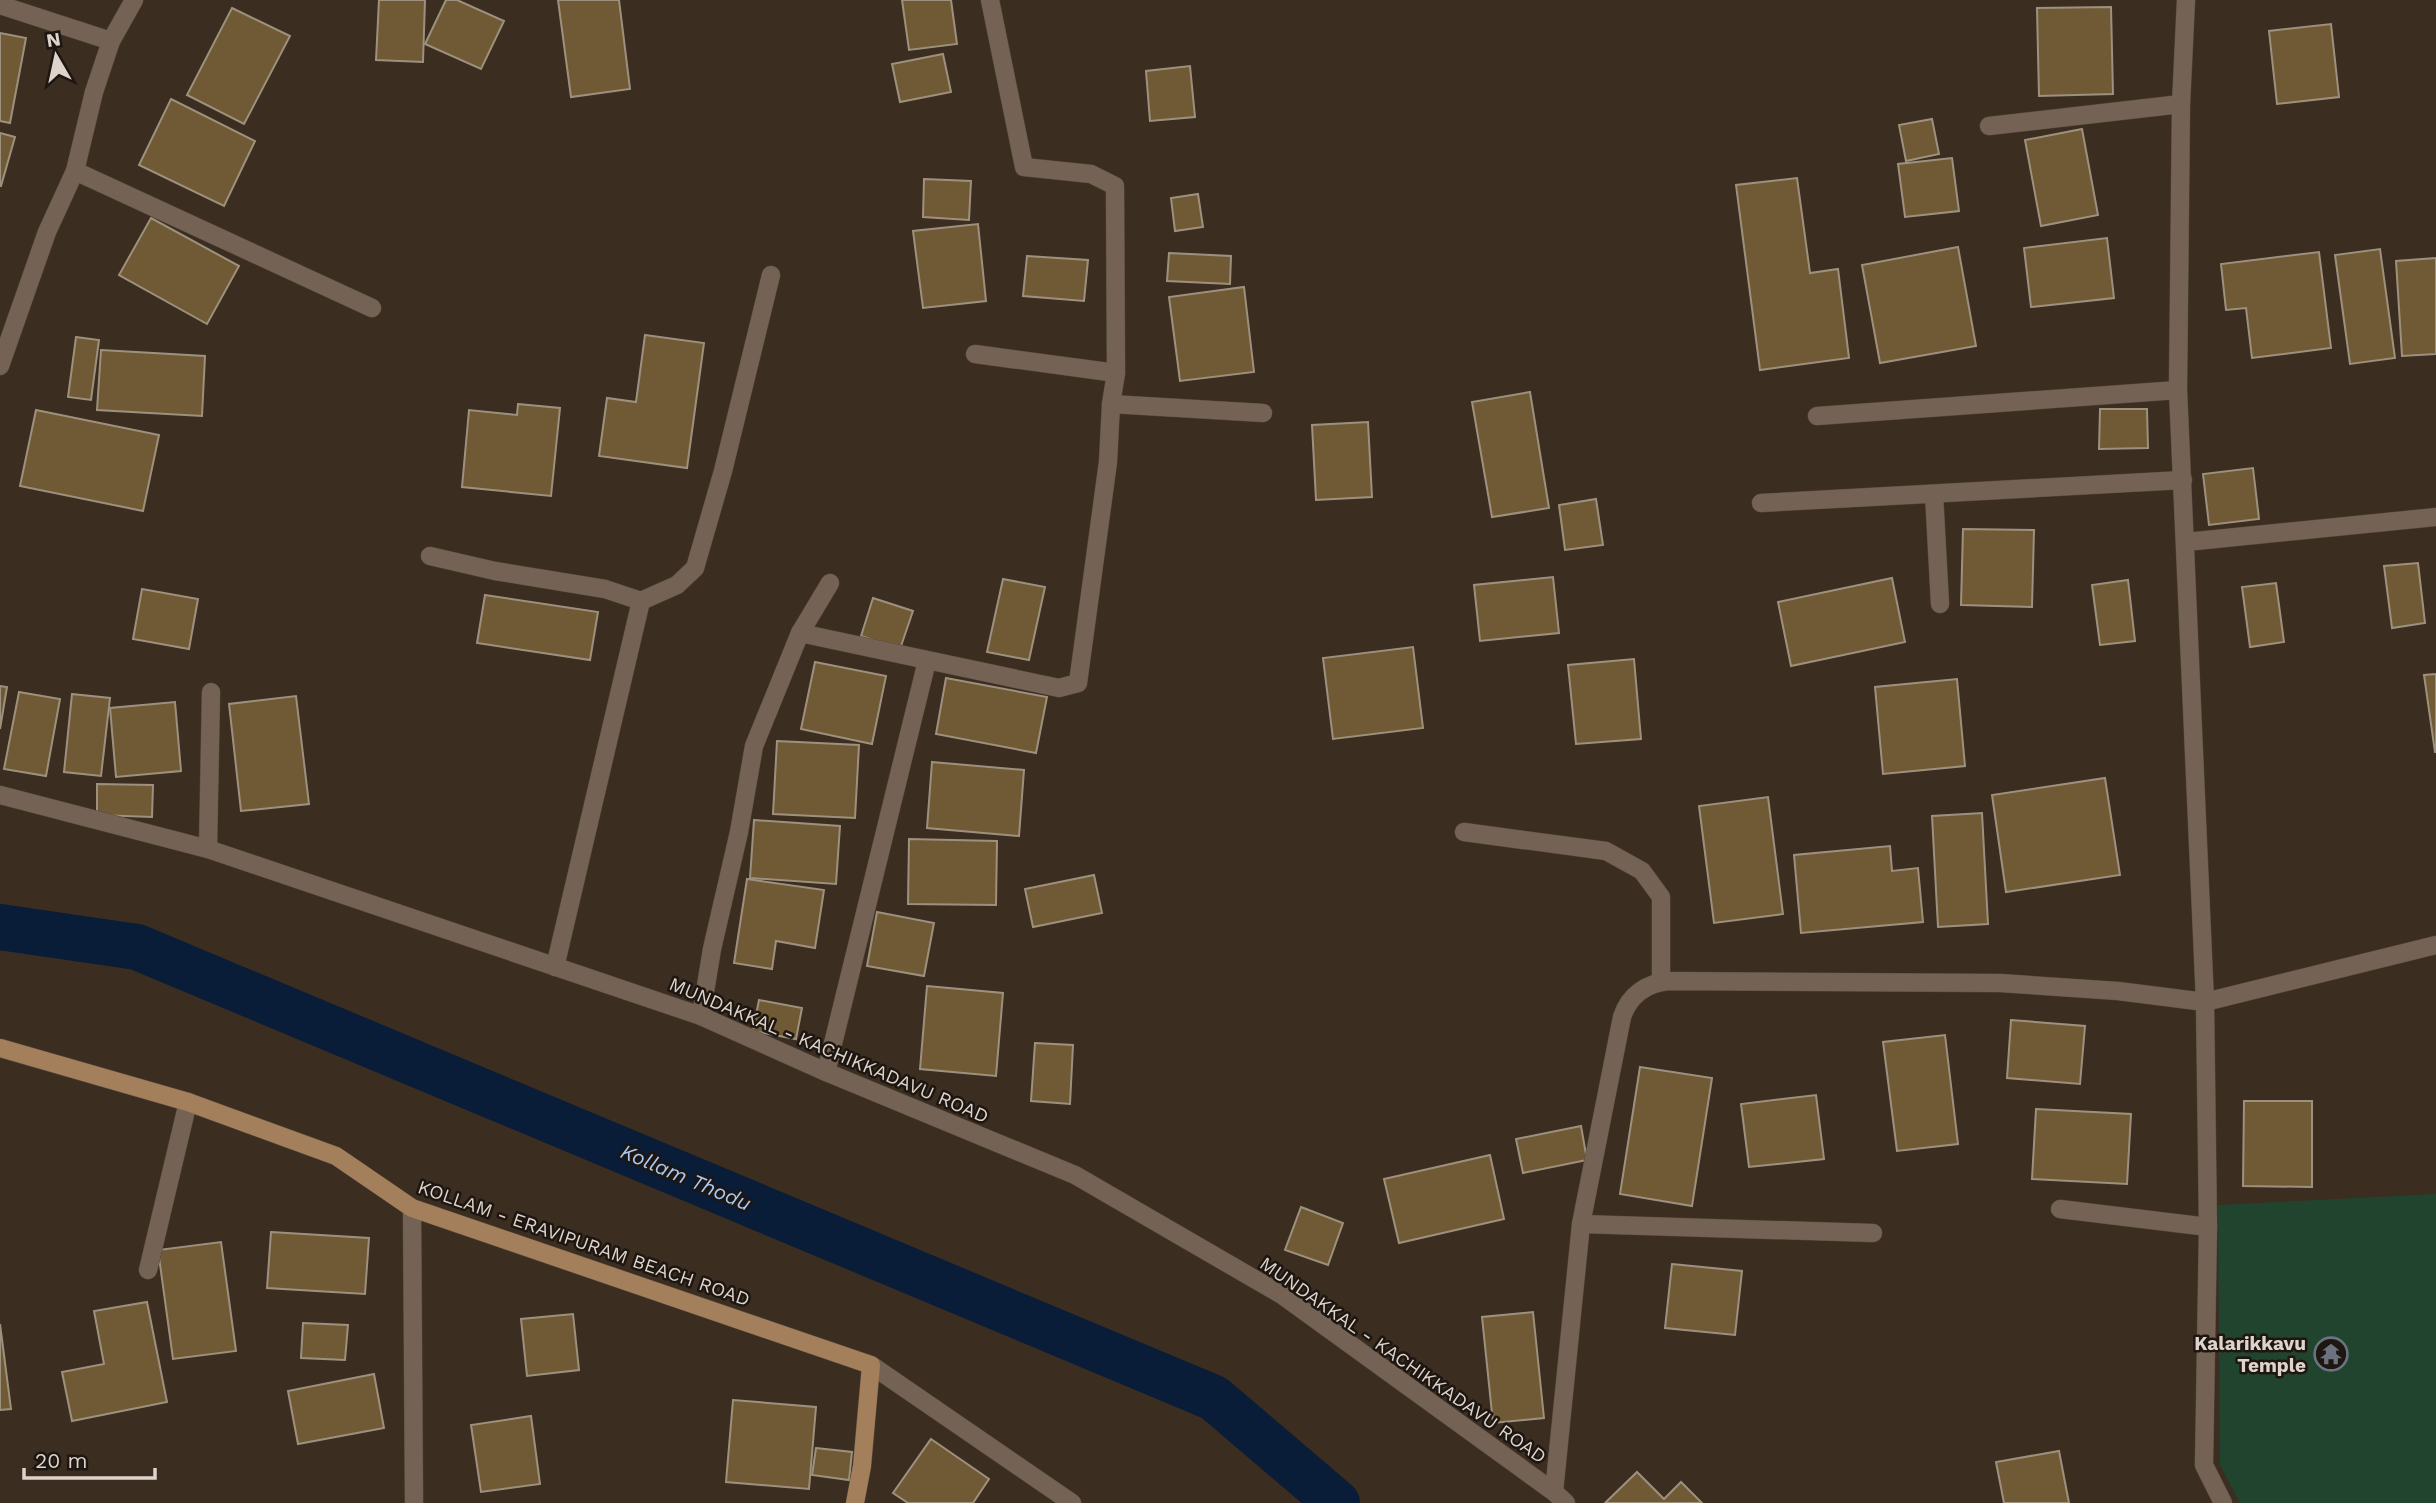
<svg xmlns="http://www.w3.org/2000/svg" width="2436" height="1503" font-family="'Work Sans',sans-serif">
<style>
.green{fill:#21442f}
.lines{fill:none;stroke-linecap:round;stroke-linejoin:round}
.canal{stroke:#091c38;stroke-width:46}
.building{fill:#705a36;stroke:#9d917e;stroke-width:2}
.minor-casing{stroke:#574a40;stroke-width:19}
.major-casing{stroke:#574a40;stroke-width:19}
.minor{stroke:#746355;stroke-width:18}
.major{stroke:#a47f5b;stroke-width:18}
.labels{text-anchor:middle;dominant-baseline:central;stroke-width:5;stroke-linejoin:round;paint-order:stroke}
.street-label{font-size:19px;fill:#ded4cc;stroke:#1d1611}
.poi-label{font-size:19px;font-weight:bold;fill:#ded4cc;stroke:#1d1611;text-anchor:end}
.water-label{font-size:21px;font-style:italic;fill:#a9c8f4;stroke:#1d1611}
</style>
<rect width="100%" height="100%" fill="#3b2d20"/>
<path class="green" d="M2436,1194V1503H2240L2220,1465L2218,1205Z"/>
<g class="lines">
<path class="canal" d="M0,927L137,947L1214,1398L1337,1503"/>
</g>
<g class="building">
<path d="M379,0H425L423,62L376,60Z"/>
<path d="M446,0H457L504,21L481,69L425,44Z"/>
<path d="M558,0H619L630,89L571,97Z"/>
<path d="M902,0H951L957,44L909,50Z"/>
<path d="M2111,7L2113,94L2039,96L2037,8Z"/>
<path d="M232,8L290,36L244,124L187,95Z"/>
<path d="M2331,24L2339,97L2277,104L2269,31Z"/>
<path d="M0,33L26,38L10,123L0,121Z"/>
<path d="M943,54L951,92L900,102L892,64Z"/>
<path d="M1190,66L1195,117L1150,121L1146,71Z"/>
<path d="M171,99L255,141L224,206L139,165Z"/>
<path d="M1932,119L1939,154L1906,161L1899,125Z"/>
<path d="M2082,129L2098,215L2041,226L2025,140Z"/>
<path d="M0,133L15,137L1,186H0Z"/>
<path d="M1952,158L1959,211L1905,217L1898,164Z"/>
<path d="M1797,178L1810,273L1838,269L1849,358L1760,370L1736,185Z"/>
<path d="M924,179L971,181L969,220L923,217Z"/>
<path d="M1198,194L1203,227L1175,231L1171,198Z"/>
<path d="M151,218L239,266L207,324L119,275Z"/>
<path d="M978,224L986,301L923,308L913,231Z"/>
<path d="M2107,238L2114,298L2031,307L2024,248Z"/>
<path d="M1958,247L1976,346L1880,363L1862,265Z"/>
<path d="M2380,249L2395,358L2350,364L2335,255Z"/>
<path d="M2319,252L2331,348L2252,358L2246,308L2226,310L2221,264Z"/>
<path d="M1169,253L1231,256L1230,284L1167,281Z"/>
<path d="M1027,256L1088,260L1084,301L1023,296Z"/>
<path d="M2436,258V354L2402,356L2396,261Z"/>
<path d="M1244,287L1254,372L1180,381L1169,297Z"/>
<path d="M645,335L704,343L687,468L599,456L607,398L636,402Z"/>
<path d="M76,337L99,340L91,400L68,397Z"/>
<path d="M101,350L205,356L202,416L97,410Z"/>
<path d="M1530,392L1549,508L1492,517L1472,402Z"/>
<path d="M518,404L560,408L551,496L462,487L469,410L517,415Z"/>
<path d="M2100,409H2147L2148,448L2099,449Z"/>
<path d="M36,410L159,435L143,511L20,486Z"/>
<path d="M1368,422L1372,497L1316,500L1312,425Z"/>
<path d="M2253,468L2259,519L2209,525L2203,474Z"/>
<path d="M1596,499L1603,545L1565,550L1559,505Z"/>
<path d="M1963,529L2034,530L2032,607L1961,605Z"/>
<path d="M2418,563L2425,623L2392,628L2384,566Z"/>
<path d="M1553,577L1559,633L1480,641L1474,585Z"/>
<path d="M1892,578L1905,642L1791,666L1778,602Z"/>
<path d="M1003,579L1045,587L1029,660L987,652Z"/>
<path d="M2128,580L2135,641L2100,645L2092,585Z"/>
<path d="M2276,583L2284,642L2250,647L2242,587Z"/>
<path d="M142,589L198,599L189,649L133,639Z"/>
<path d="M485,595L598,612L590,660L477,643Z"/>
<path d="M873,598L913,611L900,649L861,636Z"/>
<path d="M1413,647L1423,728L1333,739L1323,658Z"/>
<path d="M1634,659L1641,739L1576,744L1568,665Z"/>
<path d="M815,662L886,676L872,744L801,729Z"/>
<path d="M2436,674V752H2435L2424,675Z"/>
<path d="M946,678L1047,697L1036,753L936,734Z"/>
<path d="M1957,679L1965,766L1883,774L1875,687Z"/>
<path d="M0,686L7,687L0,729Z"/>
<path d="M19,692L60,699L46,776L4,769Z"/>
<path d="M72,694L110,698L101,776L64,772Z"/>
<path d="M296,696L309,804L241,811L229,704Z"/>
<path d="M175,702L181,771L116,777L110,708Z"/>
<path d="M777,741L859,745L855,818L773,814Z"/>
<path d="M932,762L1024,770L1019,836L927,828Z"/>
<path d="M2105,778L2120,875L2006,892L1992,795Z"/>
<path d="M97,784L153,785L152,817L97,815Z"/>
<path d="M1768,797L1783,914L1714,923L1699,806Z"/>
<path d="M1982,813L1988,924L1938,927L1932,816Z"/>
<path d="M754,820L840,826L836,884L750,878Z"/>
<path d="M909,839L997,841L996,905L908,904Z"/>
<path d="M1890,846L1892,871L1918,868L1923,922L1801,933L1794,855Z"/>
<path d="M1094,875L1102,913L1033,927L1025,889Z"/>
<path d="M747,879L824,890L815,948L776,941L772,969L734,963Z"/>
<path d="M877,912L934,923L924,976L867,966Z"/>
<path d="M927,986L1003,993L996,1076L920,1069Z"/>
<path d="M759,1000L802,1008L796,1039L753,1031Z"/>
<path d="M2011,1020L2085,1026L2080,1084L2007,1078Z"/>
<path d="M1945,1035L1958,1144L1897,1151L1883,1042Z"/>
<path d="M1035,1043L1073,1045L1070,1104L1031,1101Z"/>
<path d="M1640,1067L1712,1078L1692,1206L1620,1194Z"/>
<path d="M1816,1095L1824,1159L1749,1167L1741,1104Z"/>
<path d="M2244,1101H2312V1187L2243,1186Z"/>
<path d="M2036,1109L2131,1114L2127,1184L2032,1179Z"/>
<path d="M1581,1126L1587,1160L1523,1173L1516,1139Z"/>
<path d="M1490,1155L1504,1219L1399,1243L1384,1179Z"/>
<path d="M1301,1207L1343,1223L1328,1265L1285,1250Z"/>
<path d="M271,1232L369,1238L365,1294L267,1288Z"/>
<path d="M221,1242L236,1351L173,1359L158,1250Z"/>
<path d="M1672,1264L1742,1271L1735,1335L1665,1328Z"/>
<path d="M147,1302L167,1402L72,1421L62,1372L104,1364L94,1311Z"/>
<path d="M1533,1312L1544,1418L1493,1423L1482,1317Z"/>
<path d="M573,1314L579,1370L527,1376L521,1319Z"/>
<path d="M303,1323L348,1325L345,1360L301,1358Z"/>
<path d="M0,1324L11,1409L0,1410Z"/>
<path d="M374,1374L384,1428L298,1444L288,1391Z"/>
<path d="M733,1400L816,1407L809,1489L726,1482Z"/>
<path d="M531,1416L540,1484L481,1492L471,1425Z"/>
<path d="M931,1439L989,1479L973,1503H908L893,1493Z"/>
<path d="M816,1448L852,1452L849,1480L812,1475Z"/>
<path d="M2059,1451L2069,1503H2004L1996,1462Z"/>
<path d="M1637,1472L1664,1499L1681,1482L1702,1503H1605Z"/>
</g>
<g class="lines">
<defs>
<g id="minor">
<path d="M2186,0L2181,104L2178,390L2205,1002L2208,1227L2204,1465L2223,1503"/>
<path d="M0,5L111,41"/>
<path d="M1989,126L2181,104"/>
<path d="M75,171L372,308"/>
<path d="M975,354L1116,373"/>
<path d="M0,366L47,232L75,171L94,92L111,41L134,0"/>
<path d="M1111,404L1263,413"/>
<path d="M1817,416L2178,390"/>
<path d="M1934,494L1940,604"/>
<path d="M1761,503L2183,480"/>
<path d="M2186,542L2436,517"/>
<path d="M430,556L495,571L605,589L641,601"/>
<path d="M800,633L830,583"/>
<path d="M0,795L208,849L701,1016L826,1072L1075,1175L1282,1295L1554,1492L1566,1503"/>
<path d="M1464,832L1606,851L1642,871L1661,897V982"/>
<path d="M208,849L211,692"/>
<path d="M555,967L641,601L677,585L695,568L723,471L771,275"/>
<path d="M701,1016L712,949L739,832L754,746L800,633L1059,688L1078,683L1108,462L1111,404L1116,373L1115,186L1091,174L1024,167L990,0"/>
<path d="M826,1072L927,661"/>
<path d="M412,1208L414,1503"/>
<path d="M2060,1209L2208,1227"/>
<path d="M1581,1224L1873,1233"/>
<path d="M148,1270L188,1102"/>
<path d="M871,1365L1072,1503"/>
<path d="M1554,1492L1581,1224L1622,1017C1629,995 1647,983 1669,981L2000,983L2118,991L2205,1002L2436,945"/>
</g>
<path id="major" d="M0,1048L188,1102L336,1156L412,1208L871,1365L862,1466L855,1503"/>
</defs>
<use href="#minor" class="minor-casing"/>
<use href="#major" class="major-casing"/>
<use href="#minor" class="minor"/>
<use href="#major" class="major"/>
</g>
<defs>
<symbol id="temple-ring" viewBox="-11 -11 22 22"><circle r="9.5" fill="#1d1611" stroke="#6b7280" stroke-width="1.5"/><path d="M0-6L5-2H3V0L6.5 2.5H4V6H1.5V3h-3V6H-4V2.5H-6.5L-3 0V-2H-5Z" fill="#6b7280"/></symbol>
</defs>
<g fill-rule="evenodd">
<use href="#temple-ring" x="2312" y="1335" width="38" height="38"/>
</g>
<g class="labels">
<g class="street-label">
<text transform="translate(829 1050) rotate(23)">MUNDAKKAL - KACHIKKADAVU ROAD</text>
<text transform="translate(584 1243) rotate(19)">KOLLAM - ERAVIPURAM BEACH ROAD</text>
<text transform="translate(1403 1360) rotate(35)">MUNDAKKAL - KACHIKKADAVU ROAD</text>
</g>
<g class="poi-label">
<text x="2306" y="1343">Kalarikkavu<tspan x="2306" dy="22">Temple</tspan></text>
</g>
<g class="water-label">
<text transform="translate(686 1177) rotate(23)">Kollam Thodu</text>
</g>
</g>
<g transform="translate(56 56) rotate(351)" stroke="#1d1611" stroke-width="5" paint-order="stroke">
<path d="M0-5L12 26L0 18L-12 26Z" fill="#ded4cc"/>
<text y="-10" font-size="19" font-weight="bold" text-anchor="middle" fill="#ded4cc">N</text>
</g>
<path d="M24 1468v10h131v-10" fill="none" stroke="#ded4cc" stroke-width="3.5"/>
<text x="35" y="1468" font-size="21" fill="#ded4cc" stroke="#1d1611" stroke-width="5" paint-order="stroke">20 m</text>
</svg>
